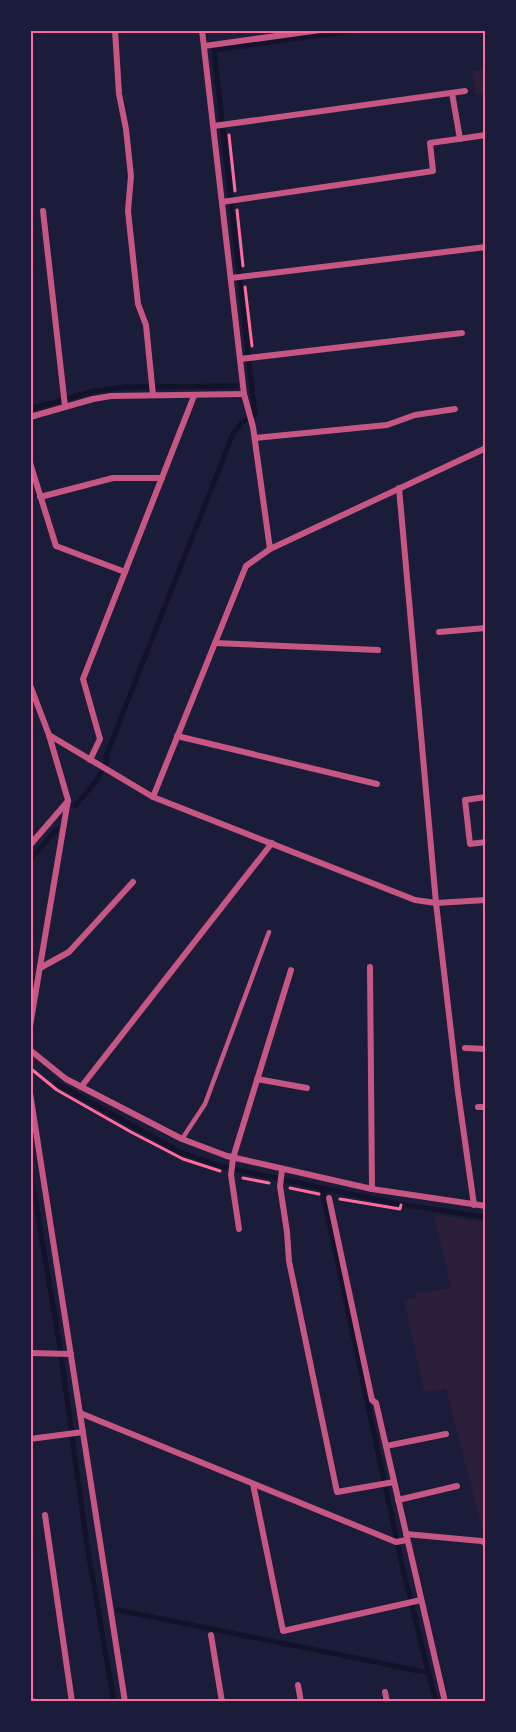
<svg xmlns="http://www.w3.org/2000/svg" width="516" height="1732" font-family="Bitter,serif">
<style>
.green{fill:#2a1e3b}
.lines{fill:none;stroke-linecap:round;stroke-linejoin:round}
.stream{stroke:#12122b;stroke-width:5}
.path{stroke:#ff6b9d;stroke-width:3}
.service{stroke:#c65784;stroke-width:4.5}
.minor{stroke:#c65784;stroke-width:6}
.neatline{fill:none;stroke:#ff6b9d;stroke-width:2}
</style>
<rect width="100%" height="100%" fill="#1b1b3a"/>
<g class="green">
<path d="M486,69V93L475,95L472,71Z"/>
<path d="M434,1215L486,1222V1544L446,1389L424,1392L404,1299L416,1298V1293L451,1288Z"/>
</g>
<g class="lines">
<g class="stream">
<path d="M30,409L94,391L126,387L236,386"/>
<path d="M75,806L97,780L107,761L106,756L232,436L241,423L255,414L214,50L359,30"/>
<path d="M30,860L57,829"/>
<path d="M56,1083L180,1152L224,1167L398,1204L486,1217"/>
<path d="M30,1168L59,1341L87,1545L114,1702"/>
<path d="M322,1189L402,1565L436,1702"/>
<path d="M118,1610L429,1673"/>
</g>
<g class="path">
<path d="M229,135L235,191"/>
<path d="M237,210L243,266"/>
<path d="M245,287L252,346"/>
<path d="M30,1068L57,1090L131,1132L183,1159L220,1171"/>
<path d="M243,1178L269,1183"/>
<path d="M290,1188L319,1194"/>
<path d="M340,1199L400,1209L401,1205"/>
</g>
<g class="service">
<path d="M182,1139L205,1104L269,932"/>
<path d="M481,1541L486,1545"/>
</g>
<g class="minor">
<path d="M115,30L119,94L126,129L131,176L128,211L138,304L146,325L153,395"/>
<path d="M202,30L244,394L253,427L270,549"/>
<path d="M204,46L320,30"/>
<path d="M452,93L460,139"/>
<path d="M214,126L465,91"/>
<path d="M222,202L433,171L430,143L486,135"/>
<path d="M43,211L65,406"/>
<path d="M231,278L486,247"/>
<path d="M240,359L462,333"/>
<path d="M30,417L93,399L111,396L244,394"/>
<path d="M255,438L387,425L415,415L455,409"/>
<path d="M30,463L56,546L125,572"/>
<path d="M399,488L436,903L458,1092L474,1205"/>
<path d="M40,497L113,478H162"/>
<path d="M439,632L486,628"/>
<path d="M215,643L378,650"/>
<path d="M30,685L49,735L68,800L30,1026"/>
<path d="M49,735L153,797L415,900L436,903L486,900"/>
<path d="M177,736L377,784"/>
<path d="M90,760L100,739L83,679L194,396"/>
<path d="M153,797L246,566L270,549L486,448"/>
<path d="M486,797L465,800L470,844L486,842"/>
<path d="M30,845L68,801"/>
<path d="M370,967L372,1189"/>
<path d="M40,968L69,952L133,882"/>
<path d="M465,1048L486,1049"/>
<path d="M30,1050L66,1079L182,1139L227,1156L372,1189L486,1206"/>
<path d="M257,1079L307,1088"/>
<path d="M81,1087L272,843"/>
<path d="M30,1093L125,1702"/>
<path d="M478,1107H486"/>
<path d="M282,1170L280,1186L287,1232L289,1261L337,1492L394,1482"/>
<path d="M329,1198L372,1400L376,1403L445,1702"/>
<path d="M239,1229L231,1175L233,1158L291,970"/>
<path d="M30,1353L71,1354"/>
<path d="M80,1413L396,1542L407,1540"/>
<path d="M30,1439L83,1432"/>
<path d="M386,1446L446,1434"/>
<path d="M253,1484L283,1631L421,1600"/>
<path d="M398,1500L457,1486"/>
<path d="M45,1515L72,1702"/>
<path d="M406,1534L481,1541"/>
<path d="M211,1635L222,1702"/>
<path d="M298,1685L301,1702"/>
<path d="M385,1692L387,1702"/>
<path d="M30,1701L36,1702"/>
</g>
</g>
<rect width="516" height="1732" fill="none" stroke="#1b1b3a" stroke-width="63"/>
<rect x="32" y="32" width="452" height="1668" class="neatline"/>
</svg>
